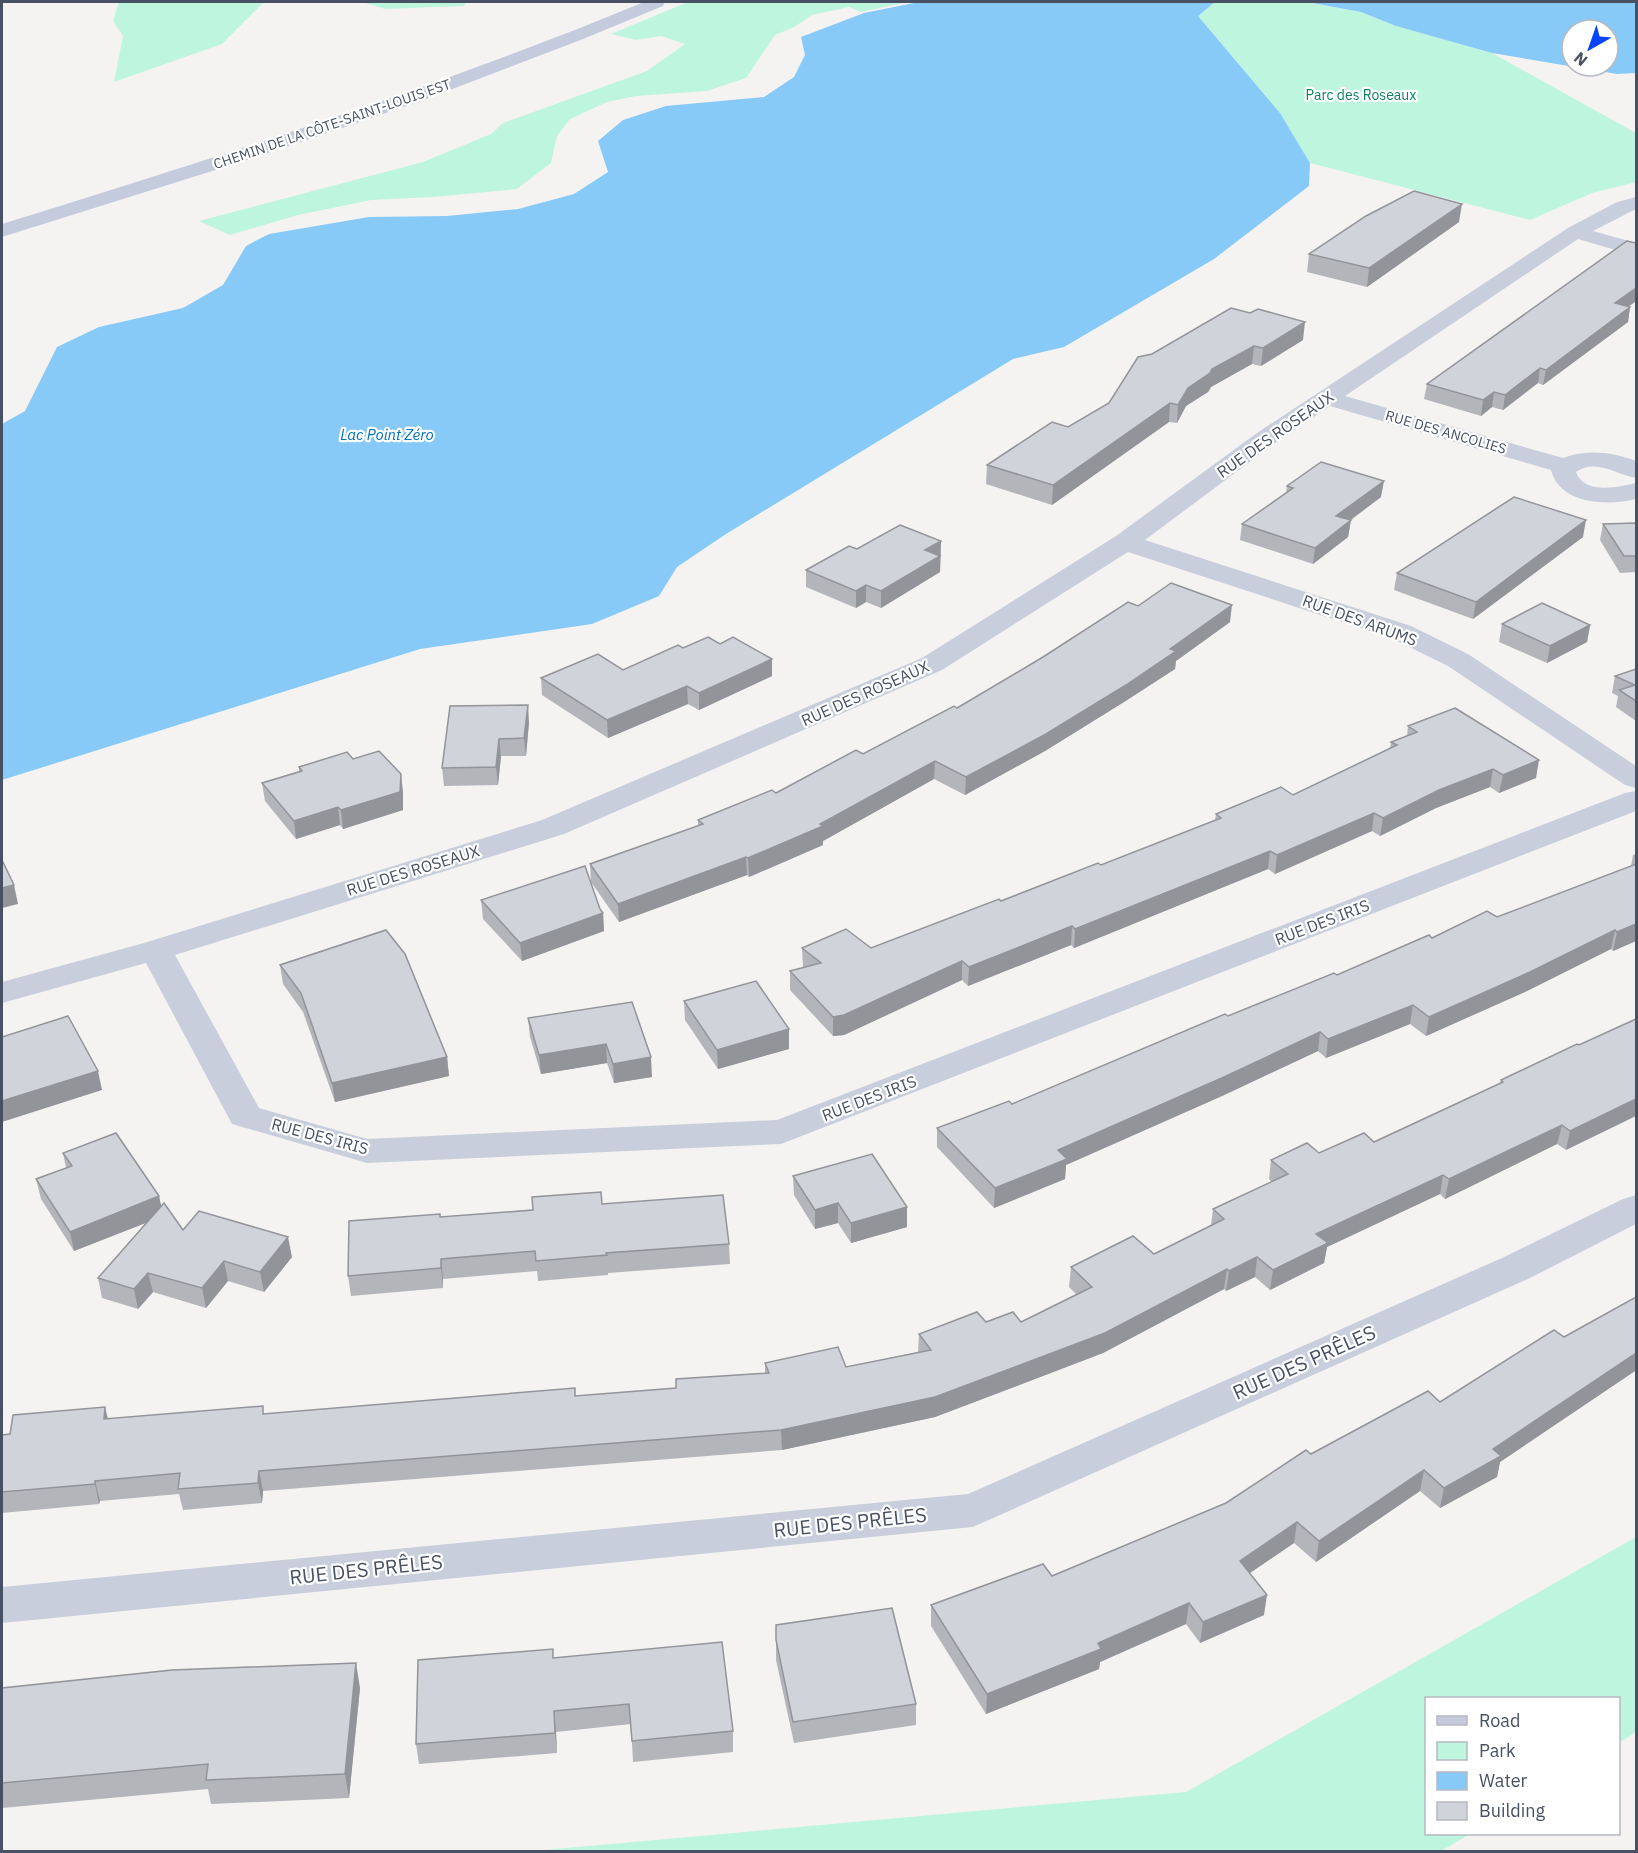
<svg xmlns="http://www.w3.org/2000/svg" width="1638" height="1853" font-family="'IBM Plex Sans',sans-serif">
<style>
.green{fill:#bef5de}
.water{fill:#87caf7;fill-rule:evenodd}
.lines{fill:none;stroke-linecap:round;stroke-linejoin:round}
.street{fill:#c8cedb;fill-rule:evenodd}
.secondary{fill:#c4cbdd;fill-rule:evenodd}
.wall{fill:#b4b5bb}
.shaded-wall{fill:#929499}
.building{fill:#d1d3da;stroke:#929499;stroke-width:1.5}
.labels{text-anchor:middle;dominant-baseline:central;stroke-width:4.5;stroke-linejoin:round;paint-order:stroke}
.far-park-label{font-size:14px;fill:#0d825e;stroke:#fff}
.far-street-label{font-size:14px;fill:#485163;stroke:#fff}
.far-water-label{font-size:15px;font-style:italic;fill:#0071bd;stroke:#fff}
.street-label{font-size:16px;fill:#485163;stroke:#fff}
.near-street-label{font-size:20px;fill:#485163;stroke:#fff}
</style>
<rect width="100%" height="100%" fill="#f5f3f2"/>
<g class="green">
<path d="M119,2H264L222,44L114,82L123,36L113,21Z"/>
<path d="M362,2H466L464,6L385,9Z"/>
<path d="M688,2H908L861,12L849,7L812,15L794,27L775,35L746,78L707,91L636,96L607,102L570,119L557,136L551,163L517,189L434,197L371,200L298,215L230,235L199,221L423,162L491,134L503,123L647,71L685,44L661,36L636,40L611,34Z"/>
<path d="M1215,2H1306L1361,12L1396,26L1492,53L1636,133V182L1592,193L1530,220L1310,163L1280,113L1198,16Z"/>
<path d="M1636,1537V1732L1619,1743L1618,1698H1426V1834H1470L1441,1851H533L1186,1792Z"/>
</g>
<g class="water">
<path d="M919,2H1215L1198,16L1280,113L1310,163L1309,186L1214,259L1064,347L1013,359L726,534L677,567L659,596L592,624L420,649L2,780V424L25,411L57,347L99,327L183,308L223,285L246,246L269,234L369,217L447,216L518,209L574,194L608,172L598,141L623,120L666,106L764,97L794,77L805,55L801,37L864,13Z"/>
<path d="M1307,2H1636V73L1617,74L1492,53L1396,26L1361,12ZM1572,30H1608V66H1572Z"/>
</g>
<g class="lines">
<g class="street">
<path d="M1636,197V209L1593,231L1636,243V256L1578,239L1345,396L1563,458C1588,449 1612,452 1636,461V478C1617,475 1596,458 1576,472C1584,495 1619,487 1636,483V499C1608,506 1560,505 1551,470L1330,406L1275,443L1145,540L1411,626L1468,654L1636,766V788L1625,785L1448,666L1391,638L1128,552L942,670L564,834L175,955L259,1108L367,1139L777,1120L1625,793L1636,791V811L781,1144L367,1163L232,1124L146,963L2,1003V982L144,943L542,820L922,658L1116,536L1257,433L1568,228L1617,202Z"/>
<path d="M1636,1195V1224L1530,1278L973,1527L2,1623V1587L968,1494L1502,1258L1623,1199Z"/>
</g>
<path class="secondary" d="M644,2H665L663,6L583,39L421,101L257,157L2,237V224C218,157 434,89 644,2Z"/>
</g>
<g class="wall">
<path d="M1459,222L1367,287L1307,272L1309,254Z"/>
<path d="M1636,301L1628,307H1630L1628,322L1543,385L1538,383L1503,410L1492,407L1481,416L1424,399L1427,384Z"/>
<path d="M1250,313L1303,340L1261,366L1252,364L1211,387L1208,392L1186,406L1177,423L1169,422L1052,505L986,484L987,465L1068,427L1109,403L1152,354Z"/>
<path d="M1287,486L1381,497L1351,520L1348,537L1313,564L1240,540L1242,524L1286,493Z"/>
<path d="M1636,523V572L1620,573L1600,540L1603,524Z"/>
<path d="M1583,537L1473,619L1394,590L1397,573Z"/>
<path d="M941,541L940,572L881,608L866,602L856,608L806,587V570L857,549Z"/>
<path d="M1138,606L1230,622L1176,661L1175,669L1124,702L1045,751L965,795L934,779L823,841V845L749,877L747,875L619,922L591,882L590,864L698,826V820L776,793L863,754L957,708Z"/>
<path d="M1502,624L1590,625L1587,642L1547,663L1499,642Z"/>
<path d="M683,648L772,676L699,710L688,704L608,738L542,695L541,678L623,670Z"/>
<path d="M1636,669V721L1616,707L1618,696L1612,693L1615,676Z"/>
<path d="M529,722L526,756H501L498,785L444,786L442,768Z"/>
<path d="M1408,726L1536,778L1499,793L1490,787L1436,808L1380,836L1372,831L1275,874L1268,869L1074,948L1071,945L968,986L962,980L844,1035L833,1036L790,990V971L803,968V967L802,948H871L1101,865L1215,820L1216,814L1293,795L1390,748L1391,742L1407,736Z"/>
<path d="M353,759L403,792V810L343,829L340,825L296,839L265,801L262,783L299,771V767Z"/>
<path d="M1636,854V941L1613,951L1611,949L1527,991L1426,1036L1410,1024L1326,1058L1318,1051L1222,1096L1066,1165L1065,1179L994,1208L937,1147V1128L1012,1104L1228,1016L1337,975L1432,938L1497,917L1631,866L1633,855Z"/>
<path d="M481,900L600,909L603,913L604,931L522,961L483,919Z"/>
<path d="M280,965L447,1057L449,1076L335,1102L303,1012L283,984Z"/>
<path d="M684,1001L789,1029V1049L718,1069L685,1020Z"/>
<path d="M632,1002L652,1077L614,1083L607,1063L541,1074L530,1037L528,1018Z"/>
<path d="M1636,1019L1566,1150L1557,1144L1445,1199L1440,1194L1327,1247L1324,1263L1270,1290L1255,1277L1226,1291L1224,1289L1103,1353L935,1417L782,1450L263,1491L262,1503L183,1510L179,1494L100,1501L99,1504L2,1513V1435L108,1419L264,1414L575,1396L676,1388L765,1373V1363L846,1367L918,1352L919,1334L986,1322H1021L1076,1294L1069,1287L1071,1267L1154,1254L1211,1225L1213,1209L1272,1182L1269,1179L1271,1160L1319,1153L1374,1142L1500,1083L1501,1080Z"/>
<path d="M63,1153L159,1196L161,1205L183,1230L292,1257L264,1292L228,1281L206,1308L153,1292L138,1309L102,1298L98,1278L146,1223L74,1251L41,1199L36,1179L66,1168Z"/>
<path d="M793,1176L907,1207V1227L851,1243L838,1223L815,1229L794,1195Z"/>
<path d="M602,1204L729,1244L730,1264L608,1273V1275L538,1281L537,1271L443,1279V1288L351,1296L348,1276L441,1217Z"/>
<path d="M1636,1297V1372L1635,1371L1500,1462L1497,1477L1440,1508L1420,1491L1316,1562L1294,1543L1249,1573L1264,1615L1200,1643L1186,1624L1100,1662L1099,1669L986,1714L931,1626V1605L1052,1576L1226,1503L1311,1454L1440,1402L1564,1337Z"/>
<path d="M776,1625L916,1704V1725L794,1743L776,1660Z"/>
<path d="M553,1649V1658L733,1731V1752L633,1762L631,1724L556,1732L557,1753L419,1764L416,1744Z"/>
<path d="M2,1688H360L349,1798L211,1804L208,1789L2,1808Z"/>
</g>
<g class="shaded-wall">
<path d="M1462,204L1459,222L1367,287L1369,268Z"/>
<path d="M1636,288V301L1613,318L1615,303Z"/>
<path d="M1630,307L1628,322L1543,385L1546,370Z"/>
<path d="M1305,322L1303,340L1261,366L1263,348Z"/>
<path d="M1254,346L1252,364L1211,387L1208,392L1186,406L1177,423L1178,405L1188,388L1212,369Z"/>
<path d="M1540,368L1538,383L1503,410L1505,395Z"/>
<path d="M1494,392L1492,407L1481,416L1483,400Z"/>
<path d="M1170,403L1169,422L1052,505L1053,485Z"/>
<path d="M1384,481L1381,497L1334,532L1336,516Z"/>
<path d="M1351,520L1348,537L1313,564L1315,548Z"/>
<path d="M1586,520L1583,537L1473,619L1476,602Z"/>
<path d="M941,541L940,572L881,608V591L925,550Z"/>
<path d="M866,585V602L856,608V591Z"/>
<path d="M1232,605L1230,622L1176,661L1175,669L1124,702L1045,751L965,795L966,777L1170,649Z"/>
<path d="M1590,625L1587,642L1547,663L1550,646Z"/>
<path d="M772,659V676L699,710V693Z"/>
<path d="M687,686L688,704L608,738L607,720Z"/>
<path d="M528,705L529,722L526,756L524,738Z"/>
<path d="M499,739L501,756L498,785L496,767Z"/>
<path d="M1539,760L1536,778L1499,793L1503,775Z"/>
<path d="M935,761L934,779L823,841V845L749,877L748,858L820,824Z"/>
<path d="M1493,769L1490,787L1436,808L1380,836L1383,818L1439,790Z"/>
<path d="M401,774L403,792V810L343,829L341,810Z"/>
<path d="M338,807L340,825L296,839L294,821Z"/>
<path d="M1374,813L1372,831L1275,874L1277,855Z"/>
<path d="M1270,851L1268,869L1074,948L1075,929Z"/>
<path d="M746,857L747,875L619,922L618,904Z"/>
<path d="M14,885L18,904L2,908V888Z"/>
<path d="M603,913L604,931L522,961L520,943Z"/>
<path d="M1636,924V941L1613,951L1617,932Z"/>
<path d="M1072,926L1071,945L968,986L969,967Z"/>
<path d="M1615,930L1611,949L1527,991L1426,1036L1429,1017Z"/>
<path d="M962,961V980L844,1035L833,1036V1017Z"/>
<path d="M1413,1005L1410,1024L1326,1058L1328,1039Z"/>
<path d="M789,1029V1049L718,1069L717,1050Z"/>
<path d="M1320,1032L1318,1051L1222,1096L1066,1165L1065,1179L994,1208L995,1188L1058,1150Z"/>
<path d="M606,1044L607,1063L541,1074L539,1055Z"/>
<path d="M447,1057L449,1076L335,1102L332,1083Z"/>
<path d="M651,1057L652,1077L614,1083L613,1064Z"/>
<path d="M98,1071L102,1090L2,1122V1101Z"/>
<path d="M1636,1099V1116L1566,1150L1570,1131Z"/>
<path d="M1562,1125L1557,1144L1445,1199L1449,1179Z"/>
<path d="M1443,1175L1440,1194L1327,1247L1324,1263L1270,1290L1273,1270L1316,1234Z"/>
<path d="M159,1196L163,1216L74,1251L70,1232Z"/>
<path d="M838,1203V1223L815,1229V1210Z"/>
<path d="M907,1207V1227L851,1243V1223Z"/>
<path d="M288,1237L292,1257L264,1292L260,1272Z"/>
<path d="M1257,1257L1255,1277L1226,1291L1229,1271Z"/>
<path d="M441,1259L443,1279V1288L441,1268Z"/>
<path d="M224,1261L228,1281L206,1308L202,1288Z"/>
<path d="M1227,1269L1224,1289L1103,1353L935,1417L782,1450L781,1430Z"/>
<path d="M148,1273L153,1292L138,1309L134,1289Z"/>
<path d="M1636,1353V1366L1635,1371L1500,1462L1497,1477L1440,1508L1444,1488L1493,1449Z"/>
<path d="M105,1407L110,1427L104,1419Z"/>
<path d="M1424,1470L1420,1491L1316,1562L1319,1541Z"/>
<path d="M259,1471L263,1491L262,1503L258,1483Z"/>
<path d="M95,1481L100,1501L99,1504L95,1484Z"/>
<path d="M1297,1522L1294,1543L1237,1582L1240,1561Z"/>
<path d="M1267,1595L1264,1615L1200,1643L1203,1622Z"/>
<path d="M1189,1603L1186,1624L1100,1662L1099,1669L986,1714L987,1694L1098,1643Z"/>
<path d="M356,1663L360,1688L349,1798L345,1774Z"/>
<path d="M554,1711L556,1732L557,1753L555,1733Z"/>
</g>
<g class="building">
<path d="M1414,191L1462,204L1369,268L1309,254L1366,216Z"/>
<path d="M1627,241L1636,243V288L1615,303L1630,307L1546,370L1540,368L1505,395L1494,392L1483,400L1427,384Z"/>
<path d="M1231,308L1250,313L1258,309L1305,322L1263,348L1254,346L1212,369L1210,373L1188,388L1178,405L1170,403L1053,485L987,465L1052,422L1068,427L1109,403L1138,357L1152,354Z"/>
<path d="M1321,462L1384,481L1336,516L1351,520L1315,548L1242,524L1293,488L1287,486Z"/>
<path d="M1514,497L1586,520L1476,602L1397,573Z"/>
<path d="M1636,523V556H1624L1603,524Z"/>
<path d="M900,525L941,541L925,550L940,556L881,591L866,585L856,591L806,570L849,546L857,549Z"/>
<path d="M1171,583L1232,605L1170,649L1176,651L1126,685L1046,734L966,777L935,761L820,824L823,826L748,858L746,857L618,904L590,864L703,824L698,820L772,790L776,793L856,750L863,754L954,706L957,708L1043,657L1128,602L1138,606Z"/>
<path d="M1542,603L1590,625L1550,646L1502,624Z"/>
<path d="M708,637L720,644L733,637L772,659L699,693L687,686L607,720L541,678L598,654L623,670L678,645L683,648Z"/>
<path d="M1636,669V701L1619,690L1635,685L1615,676Z"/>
<path d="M528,705L524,738L499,739L496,767L442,768L450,706Z"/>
<path d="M1455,708L1539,760L1503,775L1493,769L1439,790L1383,818L1374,813L1277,855L1270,851L1075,929L1072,926L969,967L962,961L844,1015L833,1017L790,971L821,963L802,948L846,929L871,948L999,899L1001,901L1098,863L1101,865L1221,818L1216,814L1281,787L1293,795L1397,745L1391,742L1417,732L1408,726Z"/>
<path d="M379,751L401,774L400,792L341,810L338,807L294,821L262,783L302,771L299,767L347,752L353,759Z"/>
<path d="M2,860L14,885L2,888Z"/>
<path d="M1636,864V924L1617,932L1615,930L1530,972L1429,1017L1413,1005L1328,1039L1320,1032L1224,1077L1058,1150L1067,1159L995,1188L937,1128L1009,1101L1012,1104L1225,1014L1228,1016L1334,973L1337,975L1429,935L1432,938L1487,911L1497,917Z"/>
<path d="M585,866L600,909L603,913L520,943L481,900Z"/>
<path d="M386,930L405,954L447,1057L332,1083L301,993L280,965Z"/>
<path d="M756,981L789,1029L717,1050L684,1001Z"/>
<path d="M632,1002L651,1057L613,1064L606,1044L539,1055L528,1018Z"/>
<path d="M68,1016L98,1071L2,1101V1037Z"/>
<path d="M1636,1019V1099L1570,1131L1562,1125L1449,1179L1443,1175L1316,1234L1328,1243L1273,1270L1257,1257L1229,1271L1227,1269L1105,1333L935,1397L781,1430L259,1471L258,1483L178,1489L180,1473L95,1481V1484L2,1492V1435L10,1434L13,1415L105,1407L104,1419L263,1406V1414L575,1388V1396L676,1388V1379L769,1373L765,1363L838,1347L846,1367L931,1350L919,1334L977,1312L986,1322L1013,1312L1021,1322L1092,1287L1071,1267L1133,1236L1154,1254L1224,1219L1213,1209L1288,1174L1271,1160L1307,1143L1319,1153L1364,1133L1374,1142L1503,1082L1501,1080L1577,1044L1579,1045Z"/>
<path d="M116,1133L159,1196L70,1232L36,1179L72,1166L63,1153Z"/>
<path d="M872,1154L907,1207L851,1223L838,1203L815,1210L793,1176Z"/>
<path d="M601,1192L602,1204L723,1195L729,1244L606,1253L607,1255L536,1261L535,1251L441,1259V1268L348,1276L349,1221L440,1214V1217L533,1210L532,1197Z"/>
<path d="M164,1203L183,1230L199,1211L288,1237L260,1272L224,1261L202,1288L148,1273L134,1289L98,1278Z"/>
<path d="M1636,1297V1353L1493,1449L1501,1456L1444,1488L1424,1470L1319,1541L1297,1522L1240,1561L1267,1595L1203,1622L1189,1603L1098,1643L1101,1649L987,1694L931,1605L1043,1564L1052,1576L1226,1503L1306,1450L1311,1454L1428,1391L1440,1402L1554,1330L1564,1337Z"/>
<path d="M892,1608L916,1704L793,1722L776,1640V1625Z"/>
<path d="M722,1642L733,1731L632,1741L629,1704L554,1711L555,1733L416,1744L418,1660L553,1649V1658Z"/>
<path d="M356,1663L345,1774L206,1780L208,1764L2,1783V1688L172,1670Z"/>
</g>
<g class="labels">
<g class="far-park-label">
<text x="1361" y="95">Parc des Roseaux</text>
</g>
<g class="far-street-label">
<text transform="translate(332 124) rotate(-19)">CHEMIN DE LA CÔTE-SAINT-LOUIS EST</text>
<text transform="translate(1446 432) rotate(16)">RUE DES ANCOLIES</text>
</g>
<g class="far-water-label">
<text x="387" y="434">Lac Point Zéro</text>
</g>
<g class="street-label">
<text transform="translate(1275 434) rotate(-35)">RUE DES ROSEAUX</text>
<text transform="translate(1360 620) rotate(20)">RUE DES ARUMS</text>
<text transform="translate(865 693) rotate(-24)">RUE DES ROSEAUX</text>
<text transform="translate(413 870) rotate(-17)">RUE DES ROSEAUX</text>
<text transform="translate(1322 922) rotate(-21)">RUE DES IRIS</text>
<text transform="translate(869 1098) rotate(-21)">RUE DES IRIS</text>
<text transform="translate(320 1136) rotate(15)">RUE DES IRIS</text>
</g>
<g class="near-street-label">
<text transform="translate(1304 1362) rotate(-24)">RUE DES PRÊLES</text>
<text transform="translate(850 1522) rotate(-6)">RUE DES PRÊLES</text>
<text transform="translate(366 1569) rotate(-6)">RUE DES PRÊLES</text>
</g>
</g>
<rect width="1638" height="1853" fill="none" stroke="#485163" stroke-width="6"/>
<rect x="1425" y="1697" width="195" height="138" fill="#ffffff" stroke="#b6b9c1" stroke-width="1.5"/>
<rect x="1437" y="1716" width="30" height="9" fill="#c4cbdd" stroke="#b6b9c1" stroke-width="1.5"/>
<text x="1479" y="1727" font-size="18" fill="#485163">Road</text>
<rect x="1437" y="1742" width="30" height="18" fill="#bef5de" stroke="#b6b9c1" stroke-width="1.5"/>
<text x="1479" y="1757" font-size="18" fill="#485163">Park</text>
<rect x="1437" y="1772" width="30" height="18" fill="#87caf7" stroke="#b6b9c1" stroke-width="1.5"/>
<text x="1479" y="1787" font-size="18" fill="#485163">Water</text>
<rect x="1437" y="1802" width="30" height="18" fill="#d1d3da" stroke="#b6b9c1" stroke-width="1.5"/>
<text x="1479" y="1817" font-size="18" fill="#485163">Building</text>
<g transform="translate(1590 48) rotate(220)"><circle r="28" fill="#ffffff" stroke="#b6b9c1" stroke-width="1.5"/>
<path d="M0-4.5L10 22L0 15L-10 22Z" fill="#0643fb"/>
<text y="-9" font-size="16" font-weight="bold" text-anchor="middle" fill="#485163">N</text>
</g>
</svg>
